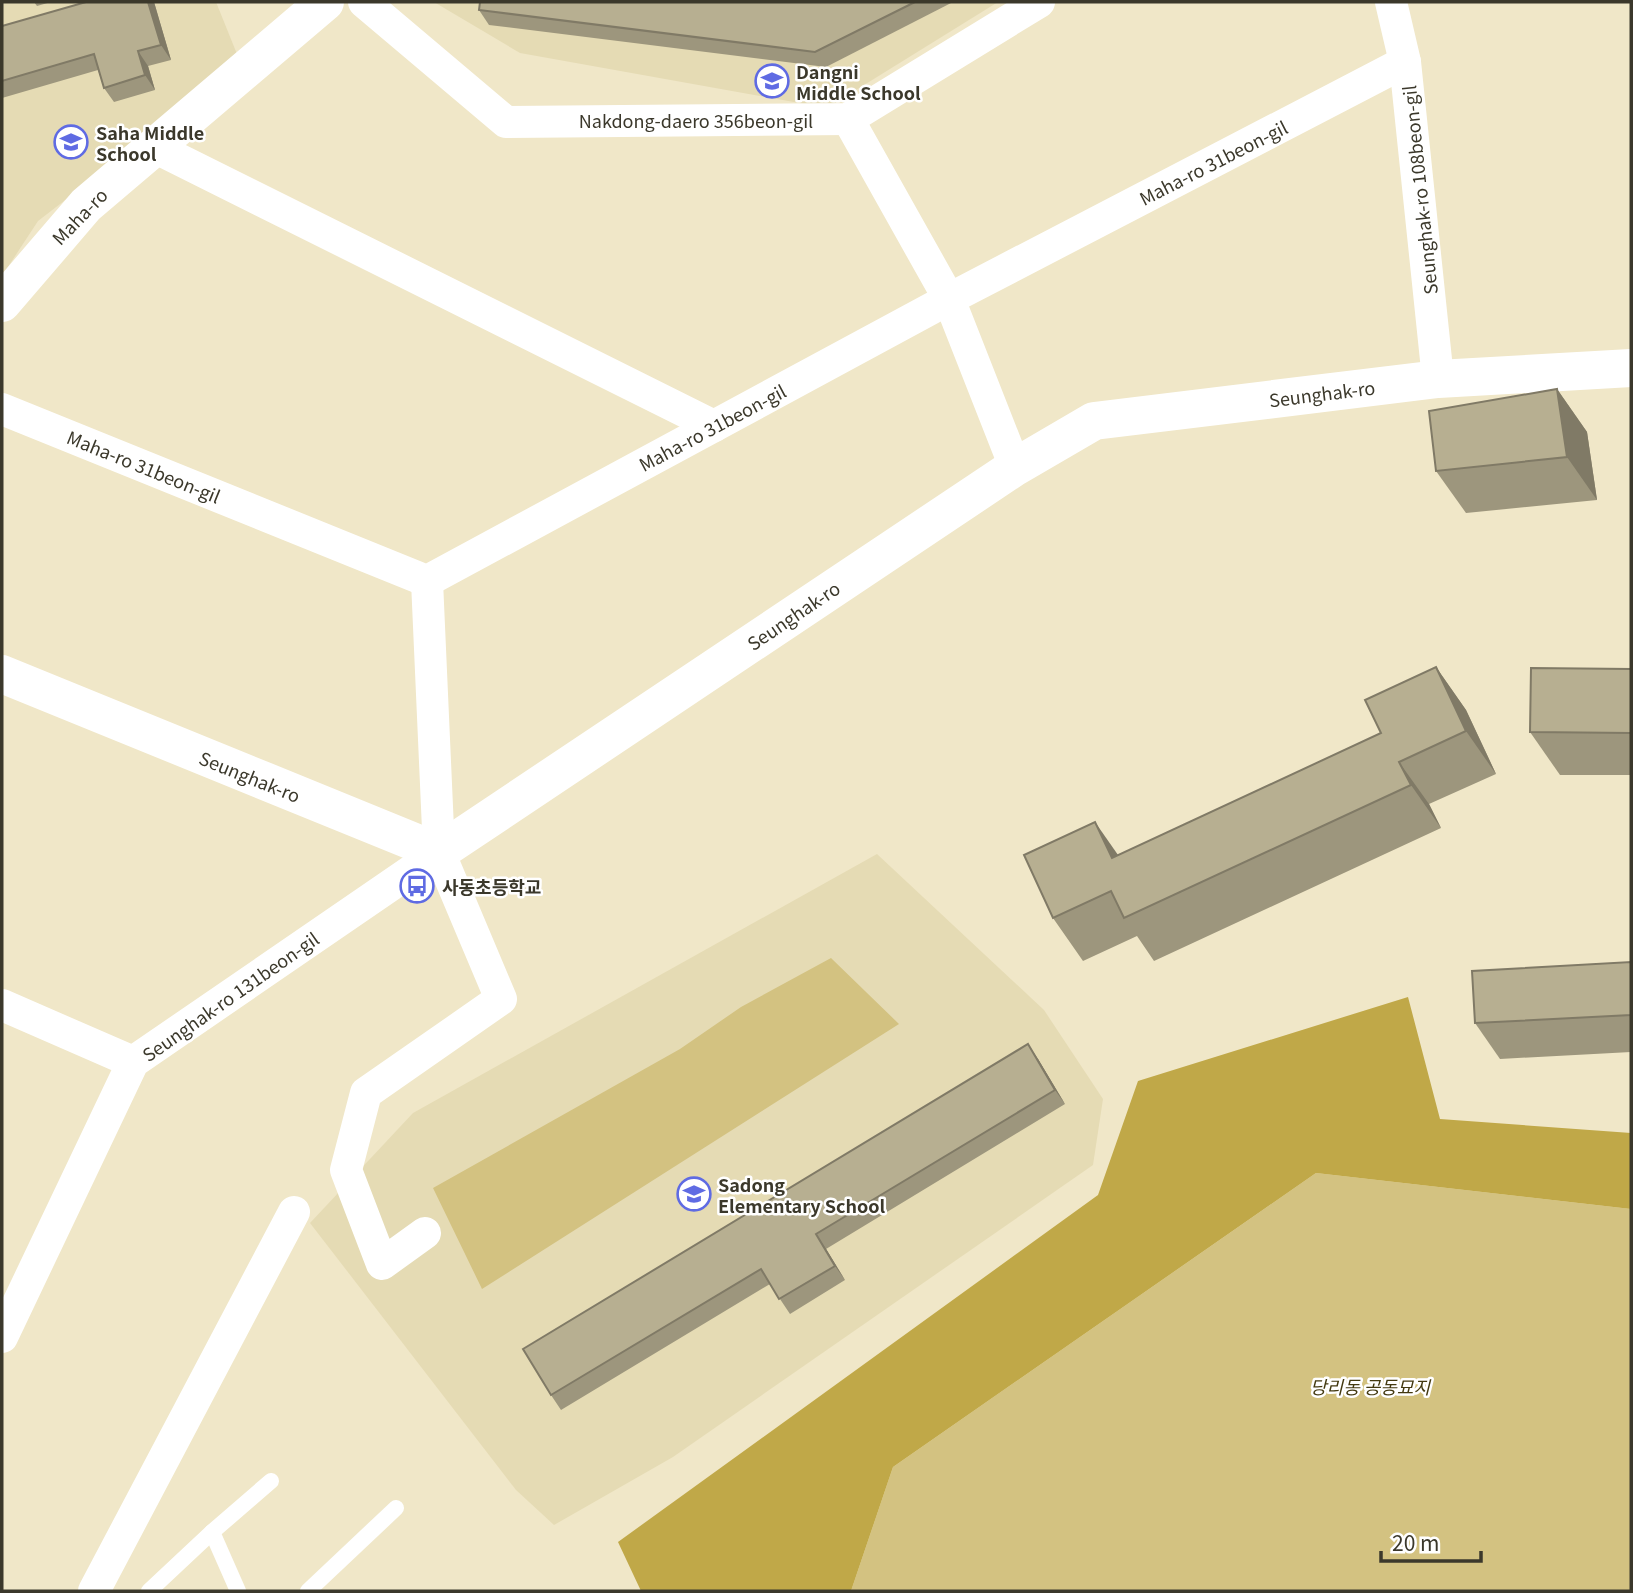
<svg xmlns="http://www.w3.org/2000/svg" width="1633" height="1593" font-family="Georgia,'Noto Sans KR',serif">
<style>
.built{fill:#e5dbb4}
.green{fill:#d3c281}
.forest{fill:#c0a848}
.lines{fill:none;stroke-linecap:round;stroke-linejoin:round}
.lane{stroke:#fff;stroke-width:16}
.street{stroke:#fff;stroke-width:32}
.secondary{stroke:#fff;stroke-width:38}
.wall{fill:#9d967d}
.shaded-wall{fill:#807a66}
.building{fill:#b7af91;stroke:#807a66;stroke-width:2}
.labels{text-anchor:middle;dominant-baseline:central;stroke-width:5;stroke-linejoin:round;paint-order:stroke}
.poi-label{font-size:18px;font-weight:bold;fill:#3b382b;stroke:#fff;text-anchor:start}
.street-label{font-size:18px;fill:#3b382b;stroke:#fff}
.park-label{font-size:18px;font-style:italic;fill:#433910;stroke:#fff}
</style>
<rect width="100%" height="100%" fill="#f0e7c8"/>
<g class="built">
<path d="M2,2H216L241,64L38,221L2,276Z"/>
<path d="M434,2H998L827,108L520,53Z"/>
<path d="M877,854L1044,1010L1103,1099L1093,1165L673,1457L554,1525L516,1490L310,1223L413,1113Z"/>
</g>
<g class="green">
<path d="M831,958L899,1024L482,1289L433,1188L680,1049L741,1007Z"/>
<path d="M1316,1173L1631,1209V1591H851L893,1467Z"/>
</g>
<path class="forest" d="M1408,997L1440,1119L1631,1133V1209L1316,1173L893,1467L851,1591H641L618,1542L1098,1195L1138,1081Z"/>
<g class="lines">
<g class="lane">
<path d="M212,1532L238,1591"/>
<path d="M149,1591L212,1532L271,1481"/>
<path d="M308,1591L396,1508"/>
</g>
<g class="street">
<path d="M364,2L506,122L848,119L1039,2"/>
<path d="M1391,2L1405,62L1438,379"/>
<path d="M848,119L949,299L1015,467"/>
<path d="M154,147L714,426"/>
<path d="M2,409L427,581L949,299L1405,62"/>
<path d="M2,1005L133,1062"/>
<path d="M425,1233L382,1264L346,1170L366,1093L501,999L439,852L427,581"/>
<path d="M2,1337L133,1062L439,852"/>
<path d="M94,1591L294,1212"/>
</g>
<g class="secondary">
<path d="M2,303L86,205L325,2"/>
<path d="M2,674L439,852L1015,467L1094,421L1438,379L1631,368"/>
</g>
</g>
<g class="wall">
<path d="M34,2H51L37,6Z"/>
<path d="M86,2H154L171,60L148,66L155,90L114,102L104,88L98,70L2,98V26Z"/>
<path d="M480,2H953L826,67L489,25L479,10Z"/>
<path d="M1557,389L1587,432L1597,500L1466,513L1436,471Z"/>
<path d="M1436,667L1466,710L1496,774L1429,804L1441,828L1154,961L1137,936L1083,961L1053,918L1118,855L1381,733Z"/>
<path d="M1631,669V775H1560L1530,732Z"/>
<path d="M1631,962V1052L1500,1059L1475,1023Z"/>
<path d="M1038,1059L1065,1104L826,1249L845,1280L790,1314L770,1284L561,1410L551,1395Z"/>
</g>
<g class="shaded-wall">
<path d="M148,2H154L171,60L161,45Z"/>
<path d="M138,51L148,66L155,90L145,75Z"/>
<path d="M1557,389L1587,432L1597,500L1567,457Z"/>
<path d="M1436,667L1466,710L1496,774L1466,731Z"/>
<path d="M1399,762L1429,804L1441,828L1411,785Z"/>
<path d="M1095,822L1125,865L1112,858Z"/>
<path d="M1028,1044L1038,1059L1065,1104L1055,1090Z"/>
<path d="M816,1234L826,1249L845,1280L835,1266Z"/>
</g>
<g class="building">
<path d="M86,2H148L161,45L138,51L145,75L104,88L94,54L2,81V26Z"/>
<path d="M480,2H915L815,52L479,10Z"/>
<path d="M1557,389L1567,457L1436,471L1429,411Z"/>
<path d="M1436,667L1466,731L1399,762L1411,785L1124,918L1111,891L1053,918L1024,855L1095,822L1112,858L1381,733L1365,700Z"/>
<path d="M1531,668L1631,669V733L1530,732Z"/>
<path d="M1631,962V1015L1475,1023L1472,971Z"/>
<path d="M1028,1044L1055,1090L816,1234L835,1266L779,1299L761,1269L551,1395L523,1349Z"/>
</g>
<defs>
<symbol id="school-ring" viewBox="-11 -11 22 22"><circle r="9.5" fill="#fff" stroke="#5f6be3" stroke-width="1.5"/><path d="M0-5L7-2L0 1L-7-2ZM-4 1L0 2.5L4 1V4Q0 6-4 4Z" fill="#5f6be3"/></symbol>
<symbol id="bus-ring" viewBox="-11 -11 22 22"><circle r="9.5" fill="#fff" stroke="#5f6be3" stroke-width="1.5"/><path d="M-5-6H5V4H4V6H2V4H-2V6H-4V4H-5ZM-3.5-4V0h7V-4ZM-3.5 1.2v1.5H-2V1.2ZM2 1.2v1.5H3.5V1.2Z" fill="#5f6be3"/></symbol>
</defs>
<g fill-rule="evenodd">
<use href="#school-ring" x="753" y="62" width="38" height="38"/>
<use href="#school-ring" x="52" y="123" width="38" height="38"/>
<use href="#bus-ring" x="398" y="867" width="38" height="38"/>
<use href="#school-ring" x="675" y="1175" width="38" height="38"/>
</g>
<g class="labels">
<g class="poi-label">
<text x="796" y="71">Dangni<tspan x="796" dy="21">Middle School</tspan></text>
<text x="96" y="132">Saha Middle<tspan x="96" dy="21">School</tspan></text>
<text x="442" y="886">사동초등학교</text>
<text x="718" y="1184">Sadong<tspan x="718" dy="21">Elementary School</tspan></text>
</g>
<g class="street-label">
<text x="696" y="120">Nakdong-daero 356beon-gil</text>
<text transform="translate(1213 162) rotate(-27)">Maha-ro 31beon-gil</text>
<text transform="translate(1419 190) rotate(-96)">Seunghak-ro 108beon-gil</text>
<text transform="translate(79 216) rotate(-46)">Maha-ro</text>
<text transform="translate(1322 393) rotate(-7)">Seunghak-ro</text>
<text transform="translate(712 427) rotate(-28)">Maha-ro 31beon-gil</text>
<text transform="translate(144 466) rotate(22)">Maha-ro 31beon-gil</text>
<text transform="translate(793 615) rotate(-34)">Seunghak-ro</text>
<text transform="translate(250 776) rotate(22)">Seunghak-ro</text>
<text transform="translate(230 996) rotate(-35)">Seunghak-ro 131beon-gil</text>
</g>
<g class="park-label">
<text x="1370" y="1386">당리동 공동묘지</text>
</g>
</g>
<rect width="1633" height="1593" fill="none" stroke="#3b382b" stroke-width="7"/>
<path d="M1381 1551v10h100v-10" fill="none" stroke="#3b382b" stroke-width="3.5"/>
<text x="1392" y="1551" font-size="21" fill="#3b382b" stroke="#ffffff" stroke-width="5" paint-order="stroke">20 m</text>
</svg>
